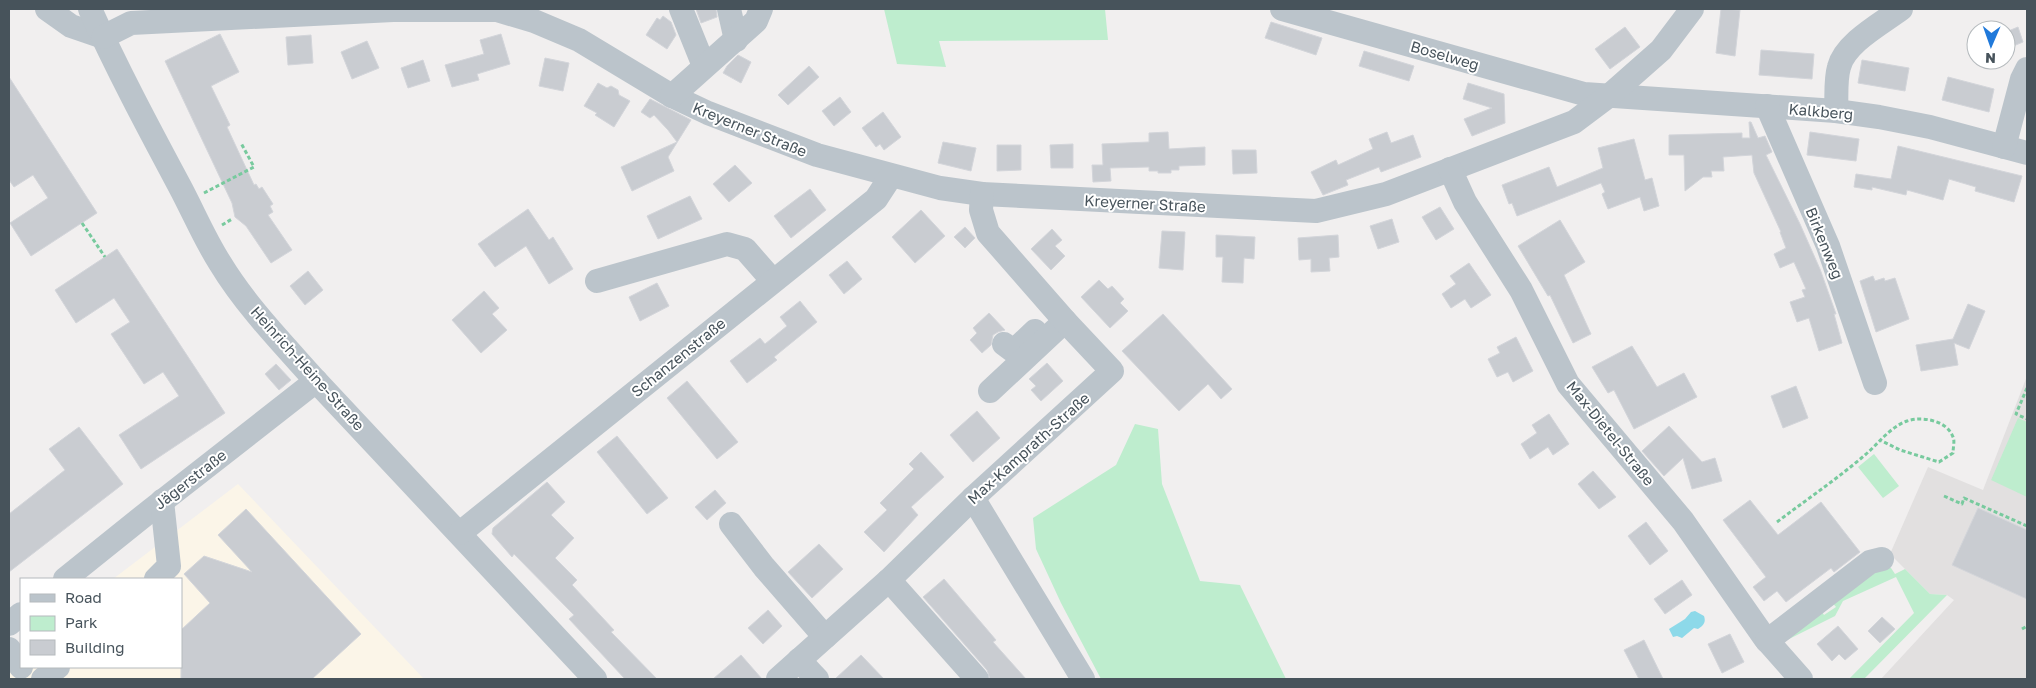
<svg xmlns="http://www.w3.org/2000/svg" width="2036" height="688" font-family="'Golos Text',sans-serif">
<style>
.commercial{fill:#fbf5e8}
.education{fill:#e2e0e0}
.green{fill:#beedce}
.water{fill:#8dd9e9}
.building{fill:#c9ccd1;stroke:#d3d5da}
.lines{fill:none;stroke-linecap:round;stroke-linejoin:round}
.path{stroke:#78ca9e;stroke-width:3;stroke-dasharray:4 2.5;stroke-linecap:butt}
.minor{stroke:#bbc4cb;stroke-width:24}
.labels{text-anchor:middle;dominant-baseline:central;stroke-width:4;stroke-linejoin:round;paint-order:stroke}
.street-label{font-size:15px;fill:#47535b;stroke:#fff}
</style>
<rect width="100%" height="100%" fill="#f1efef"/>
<path class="commercial" d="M238,484L424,679H9V659L21,667H181V579H113Z"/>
<path class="education" d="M2027,376V679H1881L1954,600L1947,595L1930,594L1890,554L1928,467L1983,490Z"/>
<g class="green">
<path d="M884,9H1105L1108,40L939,41L946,67L897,64Z"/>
<path d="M2018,418L2027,422V497L1991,480Z"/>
<path d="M1135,424L1158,429L1162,484L1200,581L1240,585L1286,679H1101L1061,603L1036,549L1033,518L1116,465Z"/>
<path d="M1874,454L1899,486L1883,498L1858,467Z"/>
<path d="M1881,567L1891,568L1895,574L1905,569L1930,594L1947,595L1864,679H1849L1914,613L1896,577L1843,601L1835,616L1787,640L1820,609L1824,615L1836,607L1831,601Z"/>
</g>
<path class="water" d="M1695,611L1704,616C1706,622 1704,625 1698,629L1694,628L1682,638L1677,636L1673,637L1669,629L1685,619L1691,612Z"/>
<g class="building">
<path d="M696,9H716L717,17L701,23Z"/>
<path d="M1721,9L1740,10L1735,56L1716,53Z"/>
<path d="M663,16L671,22L676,35L667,49L646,35L657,18L660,20Z"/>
<path d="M1271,22L1322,38L1316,55L1265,38Z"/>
<path d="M1625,27L1640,47L1610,69L1595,49Z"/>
<path d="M2018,27L2023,42L2006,49V32Z"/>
<path d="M220,34L239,72L211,86L230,125L227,127L254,185L256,184L259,189L262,187L273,204L270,206L273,212L268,215L292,250L271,263L246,226L235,217L232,203L165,61Z"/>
<path d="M501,34L510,64L477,74L479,80L452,87L445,65L484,54L480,40Z"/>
<path d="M311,35L313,63L288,65L286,37Z"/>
<path d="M367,41L379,68L352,79L341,52Z"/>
<path d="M1761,50L1814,54L1812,79L1759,75Z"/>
<path d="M1364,51L1414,66L1409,81L1359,66Z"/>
<path d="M738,55L751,62L741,83L723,73L727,66Z"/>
<path d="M545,58L569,63L563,91L539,86Z"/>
<path d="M423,60L430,81L408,88L401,68Z"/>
<path d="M1862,60L1909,68L1905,91L1858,83Z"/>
<path d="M809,66L819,77L788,105L778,95Z"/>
<path d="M9,77L97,213L31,256L10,223L48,198L33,175L14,187L9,180Z"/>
<path d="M1948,77L1994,89L1989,112L1942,100Z"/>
<path d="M598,83L607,88L611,86L618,90L619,95L630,101L614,127L595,115L597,113L584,106Z"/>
<path d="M1468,83L1504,94L1505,123L1472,136L1464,119L1492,108L1463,99Z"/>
<path d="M840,97L851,112L834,126L822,111Z"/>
<path d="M650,99L691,120L668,157L674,171L632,191L621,167L677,142L668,130L654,115L650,118L641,112Z"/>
<path d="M883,112L901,137L884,150L880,144L876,147L862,128Z"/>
<path d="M1749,122H1751L1758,138L1765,136L1772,152L1766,155L1800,224L1820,269L1836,314H1834L1842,343L1819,351L1809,318L1797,322L1790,302L1805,297L1802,290L1806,289L1794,262L1780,268L1774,254L1786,248L1780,232H1781L1754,173L1752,155L1723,157L1724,171H1711L1712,177H1703L1685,191L1684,155H1669V135L1742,133V138H1750Z"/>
<path d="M1168,132L1169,149L1205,147V165L1179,166V170H1171V173H1158V171H1149V167L1110,168L1111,181L1093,182L1092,165H1103L1102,144L1149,142V133Z"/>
<path d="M1387,132L1391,143L1413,135L1421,157L1381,172L1379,167L1346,180L1348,185L1323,195L1311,172L1336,160L1338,165L1373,149L1369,139Z"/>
<path d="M1810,132L1859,139L1856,161L1807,155Z"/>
<path d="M1634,139L1645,180L1652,178L1659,206L1644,211L1640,197L1608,209L1602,194L1605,192L1601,183L1517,216L1512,203L1509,204L1502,185L1549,167L1557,187L1603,168L1598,148Z"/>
<path d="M943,142L976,148L971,171L938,163Z"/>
<path d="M1073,144V168H1051L1050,145Z"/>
<path d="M997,145H1021V170L997,171Z"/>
<path d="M1898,146L2022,176L2014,202L1975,191L1976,187L1949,179L1943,200L1907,190L1906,195L1872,187V190L1854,187L1856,174L1891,179Z"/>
<path d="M1232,150H1256L1257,173L1233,174Z"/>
<path d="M735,165L752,183L729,202L713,184Z"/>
<path d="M810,189L826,210L791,238L774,216Z"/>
<path d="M690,196L702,219L658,239L647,216Z"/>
<path d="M1440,207L1454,229L1436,240L1422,217Z"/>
<path d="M528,209L549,240L553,237L573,269L549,284L526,246L495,267L478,244Z"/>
<path d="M921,210L945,236L915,263L892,237Z"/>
<path d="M1392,219L1399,242L1378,249L1370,226Z"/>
<path d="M1560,220L1585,262L1564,275L1591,334L1573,343L1550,295L1548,296L1518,246Z"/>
<path d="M965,227L975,238L965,248L954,237Z"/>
<path d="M1052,229L1062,240L1055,246L1065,256L1051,270L1031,249Z"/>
<path d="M1162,231L1185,232L1183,270L1159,268Z"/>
<path d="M1216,235L1255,237L1254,259L1244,258L1243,283L1222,282L1223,257H1216Z"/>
<path d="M1338,235L1339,257L1329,258L1330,271L1311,272V259L1299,260L1298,238Z"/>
<path d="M117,249L225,413L141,469L119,435L179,396L163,372L144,384L111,334L130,322L114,298L76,323L55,290Z"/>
<path d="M847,261L862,279L844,294L829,275Z"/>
<path d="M1469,263L1491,295L1471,308L1465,299L1451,308L1442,294L1456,284L1450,276Z"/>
<path d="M308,271L323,290L305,305L290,286Z"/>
<path d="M1873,276L1875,281L1884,278L1885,281L1895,278L1909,319L1876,332L1860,281Z"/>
<path d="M1099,280L1108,289L1112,286L1124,299L1120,303L1128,311L1110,328L1081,297Z"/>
<path d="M657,283L669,306L640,321L629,297Z"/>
<path d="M484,291L499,308L492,314L507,330L481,353L452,320Z"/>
<path d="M800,301L817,322L774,357L777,360L747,383L730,361L760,338L765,344L787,326L780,317Z"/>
<path d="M1968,304L1985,311L1969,349L1954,343L1958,365L1921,371L1916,345L1953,339Z"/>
<path d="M989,313L1005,330L998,332L993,335L991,345L982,353L970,340L977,333L973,328Z"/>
<path d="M1163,314L1232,389L1221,399L1208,384L1179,411L1122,351Z"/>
<path d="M1516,337L1533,371L1513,382L1508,372L1497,377L1488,359L1500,353L1497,347Z"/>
<path d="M1632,346L1657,387L1684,373L1697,397L1634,429L1614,390L1608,393L1592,367Z"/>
<path d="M1047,363L1063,381L1041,401L1031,390L1036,386L1029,379Z"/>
<path d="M276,364L291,380L279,390L265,374Z"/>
<path d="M687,381L738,442L717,459L667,398Z"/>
<path d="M1796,386L1808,418L1783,428L1771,396Z"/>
<path d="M977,411L1000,438L973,462L950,435Z"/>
<path d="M1549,414L1569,444L1553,455L1548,447L1530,459L1521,444L1537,433L1532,425Z"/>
<path d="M1669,426L1702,462L1715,458L1722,481L1692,489L1683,458L1664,476L1642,451Z"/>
<path d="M79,427L123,484L9,572V514L65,470L49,449Z"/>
<path d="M617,436L668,498L647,514L597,452Z"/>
<path d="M921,452L944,477L911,507L918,515L884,552L864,532L887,510L880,503L914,469L909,464Z"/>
<path d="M1593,471L1616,497L1599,509L1578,484Z"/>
<path d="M547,482L565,502L551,515L574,538L555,558L577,580L572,585L614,630L611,632L657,679H625L569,619L574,615L514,554L512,557L492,534L493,528Z"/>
<path d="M715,490L726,503L707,520L695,507Z"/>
<path d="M1750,500L1778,535L1821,502L1860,552L1834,572L1831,568L1786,602L1777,591L1764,601L1753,587L1766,577L1723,520Z"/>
<path d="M1978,508L2027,530V599L1952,565Z"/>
<path d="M246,509L361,634L312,679H181V630L210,603L184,574L204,556L252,572L218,535Z"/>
<path d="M1646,522L1668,551L1650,565L1628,536Z"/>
<path d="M819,544L843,569L812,598L788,572Z"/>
<path d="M944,579L996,640L993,642L1026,679H990L987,670L923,597Z"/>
<path d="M1682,580L1692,595L1665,614L1654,599Z"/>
<path d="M768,610L782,626L763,644L748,628Z"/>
<path d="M1882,617L1895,629L1880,643L1868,631Z"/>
<path d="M1838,626L1858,649L1845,660L1839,654L1832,661L1817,644Z"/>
<path d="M1730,634L1744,662L1722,673L1708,644Z"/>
<path d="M1644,640L1663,679H1639L1624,650Z"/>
<path d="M741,655L762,679H713Z"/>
<path d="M861,655L884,679H835Z"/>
</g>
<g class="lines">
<g class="path">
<path d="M204,193L254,167L241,143"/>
<path d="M82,223L105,257"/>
<path d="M222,225L232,219"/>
<path d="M2027,388L2016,414L2027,419"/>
<path d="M1944,496L1962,504L1964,498L2027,526"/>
<path d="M1777,522C1806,500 1837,479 1865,455C1878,444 1890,427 1907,421C1921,416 1947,420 1953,437C1955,441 1953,448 1953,453L1939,462L1900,450L1880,440"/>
<path d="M2022,629L2027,626"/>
</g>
<g class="minor">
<path d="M47,9L71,26L103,37"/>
<path d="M90,9C117,69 148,127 179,185C193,211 204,238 220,263C246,306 283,344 316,381L595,679"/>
<path d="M681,9L704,66"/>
<path d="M729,9L736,40"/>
<path d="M1282,9L1584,94L1836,111L1879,117L1930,127L2027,153"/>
<path d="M103,37L131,23L393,10H497L534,21L579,40L672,96L708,113L817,155L940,188L982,194L1316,211L1386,194L1574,122L1610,95L1661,50L1692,9"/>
<path d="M672,96L756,21L761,9"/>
<path d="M1767,106L1828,246L1875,383"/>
<path d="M1836,111C1837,97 1835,81 1839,67C1845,43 1881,24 1901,9"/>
<path d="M2004,147L2022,79L2027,69"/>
<path d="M1450,169L1465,202L1521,290L1568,384L1683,521L1764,637L1801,679"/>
<path d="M597,281L727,244L745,249L773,281"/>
<path d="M1004,344L1012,350L1017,348L1035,331"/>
<path d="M990,391L1065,321"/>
<path d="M973,498L1083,679"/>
<path d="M731,524L764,567L825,637"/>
<path d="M460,533L876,199L891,176"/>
<path d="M65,579L151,510L316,381"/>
<path d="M156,579L169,566L162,501"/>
<path d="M889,580L977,679"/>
<path d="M9,624L21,614"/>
<path d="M1767,641L1870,562L1882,559"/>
<path d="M9,649L21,667"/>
<path d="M799,660L817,679"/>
<path d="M43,679L58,667"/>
<path d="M778,679L889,580L973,498L1112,371L1065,321L988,233L981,210L982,194"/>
</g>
</g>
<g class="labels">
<g class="street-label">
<text transform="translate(1445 55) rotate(16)">Boselweg</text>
<text transform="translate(1821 111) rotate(5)">Kalkberg</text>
<text transform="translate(750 129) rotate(22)">Kreyerner Straße</text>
<text transform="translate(1145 203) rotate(3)">Kreyerner Straße</text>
<text transform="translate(1825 243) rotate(68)">Birkenweg</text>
<text transform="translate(678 357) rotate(-39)">Schanzenstraße</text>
<text transform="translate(308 368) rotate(48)">Heinrich-Heine-Straße</text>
<text transform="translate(1611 433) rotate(51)">Max-Dietel-Straße</text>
<text transform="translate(1028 448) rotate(-42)">Max-Kamprath-Straße</text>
<text transform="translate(190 479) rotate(-38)">Jägerstraße</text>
</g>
</g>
<rect width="2036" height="688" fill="none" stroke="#47535b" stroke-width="20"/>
<rect x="20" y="578" width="162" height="90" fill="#ffffff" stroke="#b5babd"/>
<rect x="30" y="594" width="25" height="8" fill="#bbc4cb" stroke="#b5babd"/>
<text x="65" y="603" font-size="15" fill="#47535b">Road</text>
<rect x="30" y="616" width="25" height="15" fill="#beedce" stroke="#b5babd"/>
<text x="65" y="628" font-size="15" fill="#47535b">Park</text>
<rect x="30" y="640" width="25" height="15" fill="#c9ccd1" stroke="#b5babd"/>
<text x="65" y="653" font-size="15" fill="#47535b">Building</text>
<g transform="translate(1991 45) rotate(182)"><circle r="24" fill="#ffffff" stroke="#b5babd"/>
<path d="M0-4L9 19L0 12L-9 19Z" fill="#2079da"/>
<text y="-8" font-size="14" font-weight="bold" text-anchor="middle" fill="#47535b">N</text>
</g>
</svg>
